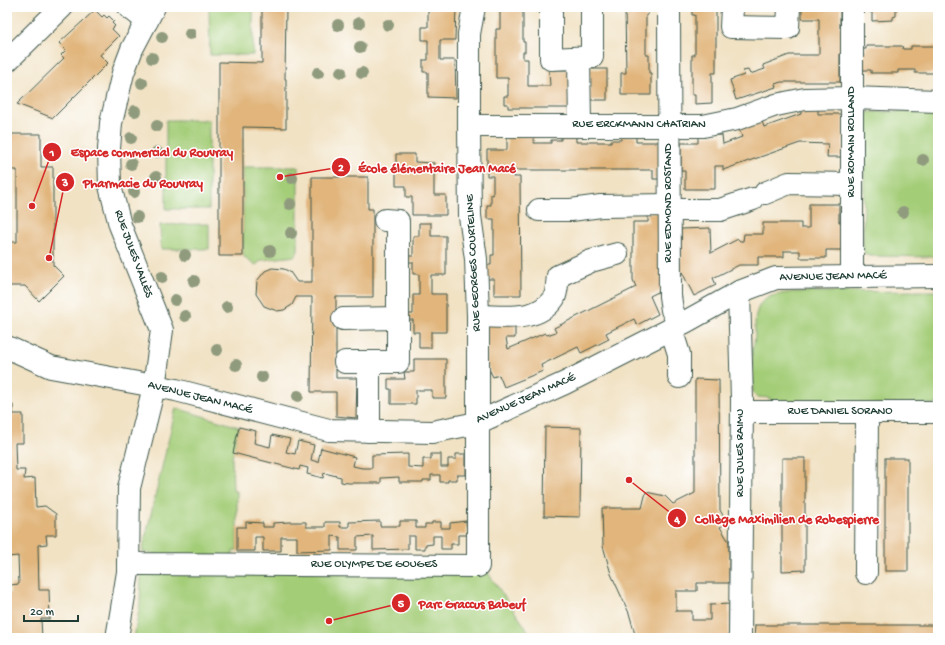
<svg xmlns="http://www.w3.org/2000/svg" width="945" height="645" font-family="'Gochi Hand',sans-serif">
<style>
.green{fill:#a4cd78;stroke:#628556}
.building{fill:#e1b57b}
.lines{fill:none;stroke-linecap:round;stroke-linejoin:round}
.minor-casing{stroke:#3e564a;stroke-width:24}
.minor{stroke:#fff;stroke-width:22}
.tree{fill:#909b7e}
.labels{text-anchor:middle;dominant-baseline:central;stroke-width:3;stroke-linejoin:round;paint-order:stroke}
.street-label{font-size:12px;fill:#1f3d34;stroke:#fff}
.leader{fill:none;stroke:#d62828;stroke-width:1.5}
.callout-dot{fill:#d62828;stroke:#fff;stroke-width:1.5}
.mark-label{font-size:12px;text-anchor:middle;font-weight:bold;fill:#fff}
.callout-label{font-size:13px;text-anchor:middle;font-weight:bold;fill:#d62828;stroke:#fff;stroke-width:3;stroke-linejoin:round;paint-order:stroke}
</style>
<rect width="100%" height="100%" fill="#fff"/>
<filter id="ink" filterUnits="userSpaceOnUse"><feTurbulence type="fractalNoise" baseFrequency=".025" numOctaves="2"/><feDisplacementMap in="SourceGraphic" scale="8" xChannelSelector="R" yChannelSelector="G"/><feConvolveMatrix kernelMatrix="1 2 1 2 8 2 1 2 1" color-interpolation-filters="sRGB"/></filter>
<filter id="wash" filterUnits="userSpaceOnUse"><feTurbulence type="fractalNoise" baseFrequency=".012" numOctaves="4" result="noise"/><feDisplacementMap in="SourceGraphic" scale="16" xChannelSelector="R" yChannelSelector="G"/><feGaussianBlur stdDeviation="0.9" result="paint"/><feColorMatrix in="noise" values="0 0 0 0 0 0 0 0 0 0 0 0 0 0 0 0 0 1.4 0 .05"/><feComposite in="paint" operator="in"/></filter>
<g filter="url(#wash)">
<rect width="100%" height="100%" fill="#f1e2c4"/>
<g class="green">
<path d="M209,7H253V55H210Z"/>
<path d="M938,111V257L869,256L864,253L863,245L865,123L868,112Z"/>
<rect x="166" y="120" width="43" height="89"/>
<path d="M243,167H298V251L295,256L262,260L256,265L243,256Z"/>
<path d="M209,224V249H161L160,225Z"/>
<path d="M938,291V404L770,405V398L757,397L753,392L752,350C755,342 755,336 755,328C755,298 767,295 795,292Z"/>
<path d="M176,408L239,427L232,458L233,491H237V551H233V556H164L142,552Z"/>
<path d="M486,570L533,638H134L140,604L141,573Z"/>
</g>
<g id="blocks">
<g class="building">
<path d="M262,7H286L285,79H286V128L243,127V256H219V62L262,63Z"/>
<path d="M428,7H456L455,40H440V60H455L456,98L428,97V72H423V60H428V40H422V27H428Z"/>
<path d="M496,7H523V42H525V52H523V59H528V86H550L549,70H570V108H508V104H504V96H508V78H496V29H500V9H496Z"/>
<path d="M625,7H648V15H646V55H649V73H651V95H621V73H626Z"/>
<path d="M692,7H716V73H712V103L695,104V95H692V55H695V15H692Z"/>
<path d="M802,7H840V28H843V53H840V82H781L775,84L776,87L736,100L730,80L744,75L743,71L748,70L750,74L765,69L763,65L789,55H819V19H802Z"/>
<path d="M868,7H896V16L893,17V20L872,21V12H869Z"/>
<path d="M95,10L102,17L104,15L107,18L109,16L114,21L112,23L115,26L112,29L119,36L100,55L108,63L53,118L17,104L64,58L61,55L66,50L59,43Z"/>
<path d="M866,46H902L903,49H911V46H938V73H915V70H898V73H871V70H862V49H866Z"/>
<rect x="590" y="69" width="17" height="31"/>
<path d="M801,109H818V114H843V157H827L828,144L800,143L723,170V166H715V189H685V171H681V143H698V136L722,135L723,144L742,137L739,129L762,121L764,127L801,114Z"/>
<path d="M7,134H41V167H53V265L64,276L39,301L25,286H7V242H17V170H7Z"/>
<path d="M507,136H534V143H551V140H561V136H576V142H611V140H621V136H636V142H663V179H653V170H514V177H520L521,295H494V279H487V265H491V255H494V219H487V205H491V194L493,195V176H487V150H507Z"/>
<path d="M396,154H415V162L434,163V195H446V215H412V197H406V186H396Z"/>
<path d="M312,177H368V209H373V297H336V378H357L356,418L336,416V392H311L312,297H296L292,305L284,310L277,311L264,306L256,294L257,281L265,271L272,268L284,269L290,272L297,282H312Z"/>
<path d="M809,204H839V222H843V250H826V258H800V251H784V257H758V265H739L713,278L716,285L694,296L681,270V229L710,228L711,253L738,239L740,241H743L744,234H763V223H801V228H809Z"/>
<path d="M648,213H662V290L650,296L658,314L637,325L634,319L606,333L609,339L581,353L578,347L541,365L543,371L504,387L499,375L493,377L487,365V324L515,320V338H506L508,349L545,333L547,335L556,332L554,328L636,287L633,280V222H648Z"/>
<path d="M419,223H431V236H446V275H431V294H446V332H431V348H419V332H413V320H404V314H413V295H419V274H413V262H403V256H413V236H419Z"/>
<path d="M414,359H446V398H432V390H416V404H391V389H388V379H405L404,372H414Z"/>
<path d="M695,379L719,380L720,510L727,523L720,527L729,542V583H697V591H676V611H692V620H710V605L729,604V638H636L629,613L611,574L603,546L602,508H642L646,492L665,496L673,504L695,493Z"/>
<path d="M13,405V414H23V443H15L16,470H25L24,479L35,478L36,507L45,506L56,514V535H46L47,544L38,545L39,590H49L50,619H41L42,638H7V594H10V585L19,584L18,556L7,557V406Z"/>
<path d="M239,427L256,431L254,443L270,447L272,435L290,439L286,452L295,454L298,441L314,445L311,460L318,462L321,448L355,457L353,466L362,468H372V455L408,454V467L423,468V459H431V454H441V467H448V459H456V454H466V475H457V480H448V482H440V475H431V480H423V482H399V477L381,478V483H349L341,482V477L324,473L323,478L307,474L308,468L300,466L299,470L233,453Z"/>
<path d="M545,427L581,428L580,517L544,516Z"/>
<path d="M782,458H805V570L782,571Z"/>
<rect x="885" y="458" width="23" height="113"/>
<path d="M380,521V526H400V521H416V528H425V524H432V522H441V528H450V523L466,521L467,535H458V544H451V549H441V536H433V544L425,545V549H415V536H408V549L373,550V536L357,537V550H340V537L332,536V550L297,551V537H281V551H263V537H255V551H237V527H246V522L263,523V527H273V523L289,522H306V527H325V522H340V527H349V522Z"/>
<path d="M755,625H938V638H754Z"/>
</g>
</g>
</g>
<g filter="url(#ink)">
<use href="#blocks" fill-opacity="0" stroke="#3e564a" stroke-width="1"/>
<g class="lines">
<defs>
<g id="minor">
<path d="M129,7L147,21"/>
<path d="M551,7V59L592,57V7"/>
<path d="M669,7L670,296L672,310L679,325"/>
<path d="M732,7L731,27L788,28L789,7"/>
<path d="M579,58L580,125"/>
<path d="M7,61L62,7"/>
<path d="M469,126H703L737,119L776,105L805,99L852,98L938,101"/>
<path d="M765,193L789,183L851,184"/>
<path d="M539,210H571L601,206L669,205"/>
<path d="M669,210H720L753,199"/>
<path d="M852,277V7"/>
<path d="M739,292L742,400L740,638"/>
<path d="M478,316C503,316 537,323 554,298C557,293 557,282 558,276L591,261L617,254"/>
<path d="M343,319L398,318"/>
<path d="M671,329L679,354V377"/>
<path d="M7,347L51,367L176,390L329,430L432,432L477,423L565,383L687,321L739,292L776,278L938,276"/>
<path d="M345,362H398V221L385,220"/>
<path d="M369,362V431"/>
<path d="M742,412H938"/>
<path d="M128,563L141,564L478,566V316L476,259L470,216L469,126V34L474,7"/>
<path d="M866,573L867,412"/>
<path d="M117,638L128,572L129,488L154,387L162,330L120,225L110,186L109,149L111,123L123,73L132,49L154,7"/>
</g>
</defs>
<use href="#minor" class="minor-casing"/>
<use href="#minor" class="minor"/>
</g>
<g class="tree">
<circle cx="359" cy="23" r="6"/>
<circle cx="338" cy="25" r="6"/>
<circle cx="388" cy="25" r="6"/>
<circle cx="190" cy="34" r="6"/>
<circle cx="162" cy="37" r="6"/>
<circle cx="360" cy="47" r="6"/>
<circle cx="152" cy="58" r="6"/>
<circle cx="341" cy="72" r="6"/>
<circle cx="318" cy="73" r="6"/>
<circle cx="362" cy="73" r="6"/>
<circle cx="142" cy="83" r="6"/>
<circle cx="135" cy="111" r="6"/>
<circle cx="157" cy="126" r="6"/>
<circle cx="131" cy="138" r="6"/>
<circle cx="157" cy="152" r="6"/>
<circle cx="923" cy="160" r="6"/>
<circle cx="131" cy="164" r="6"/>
<circle cx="156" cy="177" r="6"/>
<circle cx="292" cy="178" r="6"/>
<circle cx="134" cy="192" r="6"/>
<circle cx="290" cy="204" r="6"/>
<circle cx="903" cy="212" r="6"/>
<circle cx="137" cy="217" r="6"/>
<circle cx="291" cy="233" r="6"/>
<circle cx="270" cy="251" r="6"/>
<circle cx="185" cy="255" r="6"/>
<circle cx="162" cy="277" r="6"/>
<circle cx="194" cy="281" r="6"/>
<circle cx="175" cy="300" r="6"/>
<circle cx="227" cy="307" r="6"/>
<circle cx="185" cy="316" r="6"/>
<circle cx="217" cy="350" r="6"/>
<circle cx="236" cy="365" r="6"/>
<circle cx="262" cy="377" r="6"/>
<circle cx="298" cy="396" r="6"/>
</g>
</g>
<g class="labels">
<g class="street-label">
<text x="639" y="125">RUE ERCKMANN CHATRIAN</text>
<text transform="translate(852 142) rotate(-90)">RUE ROMAIN ROLLAND</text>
<text transform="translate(669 203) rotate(-90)">RUE EDMOND ROSTAND</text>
<text transform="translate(133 254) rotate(70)">RUE JULES VALLÈS</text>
<text transform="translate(474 263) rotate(-93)">RUE GEORGES COURTELINE</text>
<text transform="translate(833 277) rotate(-1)">AVENUE JEAN MACÉ</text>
<text transform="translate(200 398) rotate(14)">AVENUE JEAN MACÉ</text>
<text transform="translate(526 399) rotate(-24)">AVENUE JEAN MACÉ</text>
<text x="840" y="412">RUE DANIEL SORANO</text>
<text transform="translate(741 453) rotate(-90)">RUE JULES RAIMU</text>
<text x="374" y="565">RUE OLYMPE DE GOUGES</text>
</g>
</g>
<path class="leader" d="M32 206L52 152M280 177L341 167M49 258L65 182M629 480L677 518M329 621L401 603"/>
<g class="callout-dot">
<circle cx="32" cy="206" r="4"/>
<circle cx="280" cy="177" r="4"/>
<circle cx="49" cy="258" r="4"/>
<circle cx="629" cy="480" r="4"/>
<circle cx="329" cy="621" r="4"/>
<circle cx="52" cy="152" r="10"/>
<circle cx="341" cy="167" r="10"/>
<circle cx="65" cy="182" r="10"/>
<circle cx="677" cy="518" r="10"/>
<circle cx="401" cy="603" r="10"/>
</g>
<g class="mark-label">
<text x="52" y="156">1</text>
<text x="341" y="171">2</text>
<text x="65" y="186">3</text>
<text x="677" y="523">4</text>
<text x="401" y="607">5</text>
</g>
<g class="callout-label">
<text x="152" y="156">Espace commercial du Rouvray</text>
<text x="437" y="172">École élémentaire Jean Macé</text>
<text x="143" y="187">Pharmacie du Rouvray</text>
<text x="787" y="523">Collège Maximilien de Robespierre</text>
<text x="472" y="608">Parc Graccus Babeuf</text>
</g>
<rect width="945" height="645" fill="none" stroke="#fff" stroke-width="24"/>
<path d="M24 615v6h54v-6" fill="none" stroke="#1f3d34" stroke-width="2"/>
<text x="30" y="615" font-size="12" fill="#1f3d34" stroke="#ffffff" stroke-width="3" paint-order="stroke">20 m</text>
</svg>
